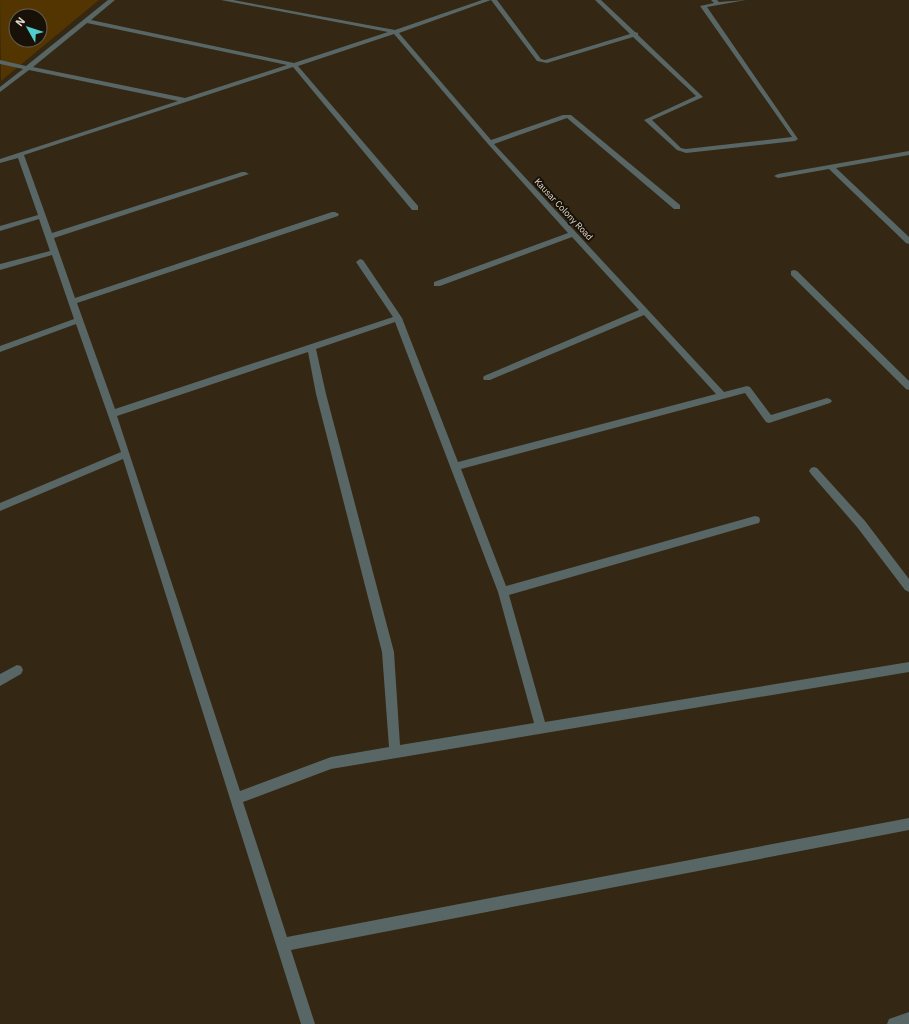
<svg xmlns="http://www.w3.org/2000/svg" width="909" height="1024" font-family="'IBM Plex Sans',sans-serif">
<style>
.green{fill:#523500;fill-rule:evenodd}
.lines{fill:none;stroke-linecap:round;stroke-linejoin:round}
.minor{fill:#586665;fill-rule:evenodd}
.labels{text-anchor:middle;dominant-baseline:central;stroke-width:4;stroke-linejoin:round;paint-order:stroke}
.far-street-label{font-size:9px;fill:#e1d8cc;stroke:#171108}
</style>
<rect width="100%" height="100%" fill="#342713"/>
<path class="green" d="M0,0H99L1,81ZM16,16H40V40H16Z"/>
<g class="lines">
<g class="minor">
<path d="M108,0H115L91,20L294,63L388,32L221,0H233L395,30L482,0H491L399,33L491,140L563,115H571L680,205V209H674L567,118L494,144L724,392L747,386L750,387L771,415L827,398L830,399L832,401L830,403L769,423L766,422L745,393L461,469L506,586L755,516L759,517L760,520L759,523L755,524L509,595L545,722L909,662V672L331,769L243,802L287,937L909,818V830L291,950L315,1024H301L123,459L0,511V503L121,452L76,324L0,352V346L74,319L52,255L0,270V264L50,251L39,219L0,231V226L38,215L18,158L0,163V159L178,101L29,70L0,92V87L23,69L0,64V60L26,66ZM87,23L287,65L185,98L33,67ZM394,34L488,144L568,233L434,282V286H440L572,237L639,310L484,376L483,378L484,380H490L644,315L716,394L458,462L402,318L363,260L360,259L356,262L393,317L115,409L77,303L338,216L339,214L335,212H332L75,298L54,238L249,174L245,172H242L52,233L24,155L293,67L412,210H418V206L298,66ZM395,322L498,592L534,723L400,745L394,652L326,394L316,349ZM308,352L316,394L382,652L389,747L331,757L240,791L117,416Z"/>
<path d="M491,0H497L541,59L545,60L630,34L595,0H601L635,32L638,33V35L703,97L652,120L681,148L686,149L792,137L700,6L714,3L711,0H717L719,2L746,0L707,7L798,139L795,141L686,153L677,150L644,120L696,96L633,37L547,63L537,61Z"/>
<path d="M909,151V155L836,168L909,237V244L906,243L829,169L778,178L774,176L778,174Z"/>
<path d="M794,270L797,271L909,381V390L906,389L791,275V271Z"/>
<path d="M814,467L817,468L865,521L909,579V592L905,590L857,527L811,474L809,471L811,468Z"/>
<path d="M17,665L21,666L23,670L21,674L0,686V674Z"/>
<path d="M909,1012V1024H887L889,1019Z"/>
</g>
</g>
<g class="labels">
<g class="far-street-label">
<text transform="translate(564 209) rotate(47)">Kausar Colony Road</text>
</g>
</g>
<g transform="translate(28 28) rotate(309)"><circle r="19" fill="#171108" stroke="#686156"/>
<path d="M0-3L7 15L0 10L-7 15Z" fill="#52cdce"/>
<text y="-6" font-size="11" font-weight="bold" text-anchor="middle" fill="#e1d8cc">N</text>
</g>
</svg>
